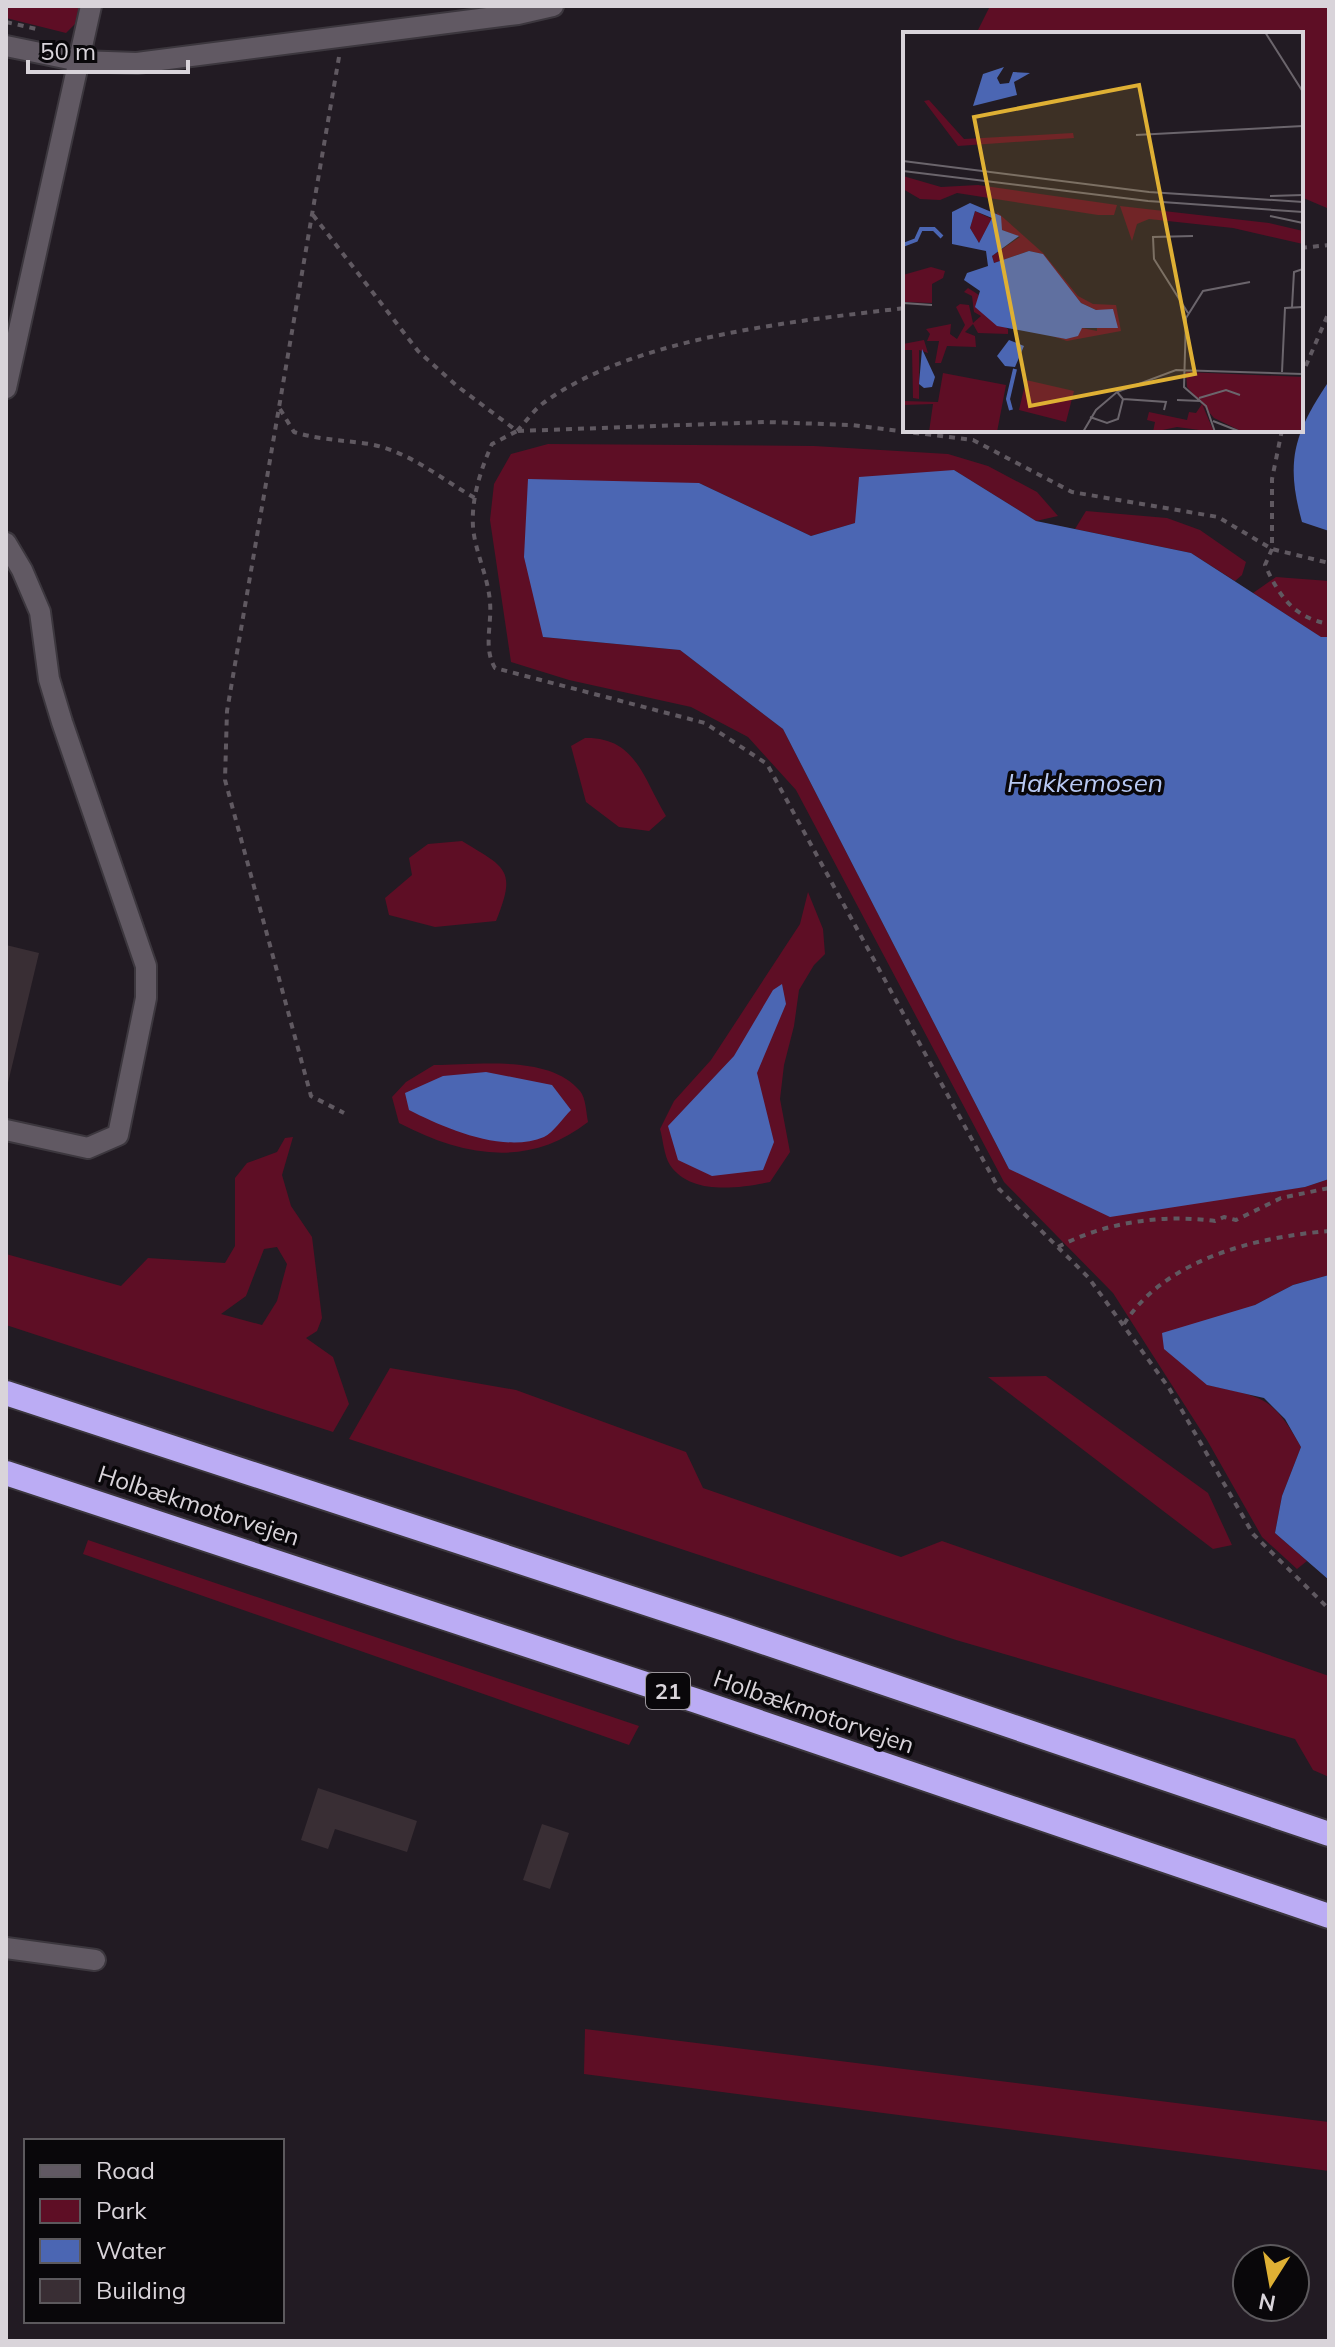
<svg xmlns="http://www.w3.org/2000/svg" width="1335" height="2347" font-family="Mulish,sans-serif">
<style>
.green{fill:#5e0e25;fill-rule:evenodd}
.water{fill:#4b66b3}
.building{fill:#392e34}
.lines{fill:none;stroke-linecap:round;stroke-linejoin:round}
.minor-casing{stroke:#3c373e;stroke-width:24}
.highway-casing{stroke:#3c373e;stroke-width:28}
.path{stroke:#605961;stroke-width:4;stroke-dasharray:6 6;stroke-linecap:butt}
.minor{stroke:#615963;stroke-width:20}
.highway{stroke:#bbacf4;stroke-width:24}
.labels{text-anchor:middle;dominant-baseline:central;stroke-width:7;stroke-linejoin:round;paint-order:stroke}
.shield{fill:#09070a;stroke:#9b969c;stroke-width:2}
.shield-label{font-size:22px;font-weight:bold;fill:#d9d4da}
.street-label{font-size:24px;fill:#d9d4da;stroke:#09070a}
.water-label{font-size:26px;font-style:italic;fill:#b8c9f3;stroke:#09070a}
.inset-river{fill:none;stroke:#4b66b3;stroke-width:4}
.inset-road{fill:none;stroke:#6b656c;stroke-width:2}
.view{fill:#dfb034;fill-opacity:0.15;stroke:#dfb034;stroke-width:4}
.inset-edge{fill:none;stroke:#d9d4da;stroke-width:4}
</style>
<rect width="100%" height="100%" fill="#221b23"/>
<g class="green">
<path d="M6,6H79L75,24L66,33L6,18Z"/>
<path d="M990,6H1329L1327,208L1301,197V34H976Z"/>
<path d="M548,444L814,446L948,454L988,466L1037,492L1058,516L1036,521L954,470L855,523L811,536L699,483L543,637L680,650L783,729L1009,1169L1212,1199L1305,1187L1329,1179V1275L1293,1285L1255,1305L1207,1385C1262,1397 1272,1395 1301,1447L1282,1496L1275,1533L1307,1561L1297,1569L1262,1537L1207,1440L1113,1293L1004,1182L796,790L748,737L691,707L569,680L511,662L490,520L494,484L511,454Z"/>
<path d="M1086,511L1167,518L1200,530L1246,562L1242,575L1235,581L1191,553L1075,529Z"/>
<path d="M1276,577L1329,581V637L1322,638L1253,593Z"/>
<path d="M585,738C636,737 643,778 666,816L649,831L619,827L586,802L571,746Z"/>
<path d="M462,841C506,868 517,869 496,921L435,927L389,915L385,898L412,875L409,858L428,844Z"/>
<path d="M808,892L823,929L825,954L814,965L799,990L794,1026L784,1065L780,1099L790,1152L770,1182C739,1188 691,1196 670,1165C664,1156 663,1139 660,1129L674,1101L711,1060L800,924Z"/>
<path d="M434,1065C477,1065 550,1054 580,1091C586,1098 586,1113 588,1122C528,1169 462,1156 399,1123L392,1097L406,1082Z"/>
<path d="M293,1137L282,1175L291,1206L312,1237L322,1318L317,1331L306,1338L333,1357L349,1404L333,1432L6,1325V1254L121,1286L148,1258L225,1263L235,1246V1178L247,1163L277,1152L285,1138ZM277,1247L287,1264L277,1301L262,1325L221,1314L246,1296L264,1249Z"/>
<path d="M390,1368L516,1390L686,1452L703,1488L901,1557L942,1541L1329,1676V1777L1313,1770L1295,1739L956,1640L349,1439Z"/>
<path d="M1046,1376L1208,1493L1232,1545L1213,1549L988,1377Z"/>
<path d="M88,1540L639,1726L629,1745L83,1554Z"/>
<path d="M585,2029L1329,2122V2171L584,2074Z"/>
</g>
<g class="water">
<path d="M1329,381V531L1302,522C1285,461 1294,433 1329,381Z"/>
<path d="M954,470L1036,521L1191,553L1321,637H1329V1179L1305,1187L1110,1217L1009,1169L783,729L680,650L543,637L524,557L528,479L699,483L811,536L855,523L859,477Z"/>
<path d="M782,984L786,1004L757,1073L774,1142L763,1170L712,1176L678,1160L668,1126L734,1056L773,990Z"/>
<path d="M486,1072L552,1085L571,1110C563,1118 553,1133 544,1137C504,1154 444,1128 409,1110L405,1093L443,1076Z"/>
<path d="M1329,1275V1580L1275,1533L1282,1496L1301,1447L1285,1419L1264,1398L1207,1385L1164,1349L1162,1333L1255,1305L1293,1285Z"/>
</g>
<g class="building">
<path d="M6,945L39,953L7,1087H6Z"/>
<path d="M318,1788L417,1821L407,1852L335,1829L328,1849L301,1840Z"/>
<path d="M542,1824L569,1833L550,1889L523,1880Z"/>
</g>
<g class="lines">
<defs>
<g id="minor">
<path d="M6,46L79,61L137,63L518,14L553,6"/>
<path d="M6,388L91,6"/>
<path d="M6,543L22,570L40,612L49,679L62,722L146,966V998L118,1135L88,1148L6,1130"/>
<path d="M6,1948L95,1960"/>
</g>
<g id="highway">
<path d="M6,1393L728,1630L1329,1834"/>
<path d="M6,1473L697,1701L1329,1916"/>
</g>
</defs>
<use href="#minor" class="minor-casing"/>
<use href="#highway" class="highway-casing"/>
<g class="path">
<path d="M6,22L41,30"/>
<path d="M339,57L227,711L225,780L311,1096L344,1113"/>
<path d="M313,215L418,351L457,386L517,431L492,444C480,471 469,505 474,535C478,558 488,578 490,602C492,625 483,648 495,668L705,723L767,764L999,1189L1088,1277L1169,1388L1253,1534L1329,1609"/>
<path d="M1301,248L1329,245"/>
<path d="M1301,377L1329,312"/>
<path d="M280,409L294,432C320,440 343,440 369,444C409,451 441,479 475,498"/>
<path d="M1282,430L1272,479V549L1265,565C1279,596 1294,618 1329,624"/>
<path d="M517,431C525,423 533,411 542,404C632,337 796,321 905,308"/>
<path d="M518,431L766,422L851,425L973,440L1072,492L1218,517L1272,549L1329,563"/>
<path d="M1058,1247C1105,1222 1163,1214 1215,1221L1224,1217L1236,1220L1281,1198L1329,1188"/>
<path d="M1124,1324C1165,1259 1256,1237 1329,1231"/>
</g>
<use href="#minor" class="minor"/>
<use href="#highway" class="highway"/>
</g>
<g class="labels">
<rect class="shield" x="646" y="1673" width="44" height="36" rx="6"/>
<g class="shield-label">
<text x="668" y="1691">21</text>
</g>
<g class="street-label">
<text transform="translate(199 1505) rotate(18)">Holbækmotorvejen</text>
<text transform="translate(814 1711) rotate(19)">Holbækmotorvejen</text>
</g>
<g class="water-label">
<text x="1085" y="782">Hakkemosen</text>
</g>
</g>
<g transform="translate(903 32)">
<rect width="400" height="400" fill="#221b23"/>
<path d="M26,68L61,107L170,101L171,106L55,114L21,69ZM0,144L38,155L75,153L214,173L211,183H195L54,161L37,168L17,167L0,157ZM217,174L366,191L400,199V212L330,196L246,187L234,192L229,209ZM72,179L89,187L76,211L67,196ZM94,180L140,221L175,264L190,272L213,273L218,299L164,309L149,304L163,307L179,296L194,299L193,278L178,271L139,222L126,219L91,231L89,224L117,205L99,198ZM28,235L42,239L40,246L29,252V271L0,270V243ZM65,256L76,263L73,275L105,297V302L75,301L70,292L62,300L72,304L73,315L44,314L38,331H32L36,309H24L27,302L23,297L48,292L47,302L54,307L62,293L53,275L57,272L66,273L70,291L78,284L71,280L69,264L61,260ZM21,308L25,321L16,318V367L10,366L9,318H0V312ZM283,340L400,345V400H340L311,386L284,355ZM40,341L103,353L94,400H26L30,372L0,373V369L35,370ZM123,348L171,359L163,390L116,378ZM299,372L311,400L274,395L250,400L252,390L244,388L246,380L284,388L286,380L293,381Z" fill="#5e0e25"/>
<path d="M101,35L94,46L97,52L106,51L110,40L127,41L111,50L114,63L70,74L80,42ZM67,171L98,184L99,198L116,204L89,224L91,231L126,219L140,222L178,271L193,278L210,277L215,296H179L175,304L163,307L94,294L72,275L77,259L61,248L64,241L85,234L83,219L49,212V180ZM72,179L89,186L76,211L67,196ZM106,308L121,314L112,335L102,334L94,324ZM19,317L32,345L29,355L21,356L16,352Z" fill="#4b66b3" fill-rule="evenodd"/>
<path class="inset-river" d="M0,213L13,208L18,197H31L39,205M108,378L105,367L112,337"/>
<path class="inset-road" d="M362,0L400,60M233,103L400,94M0,129L246,160L400,170M0,139L245,169L400,180M367,164L400,163M367,184L400,191M0,271L29,273M389,275L391,240L400,237M285,281L251,227L250,205L290,204M379,340L382,276L400,275M296,366L323,358L337,363M220,367L263,370L261,378M274,368L298,369M187,385L204,391L215,387L220,367L214,360M310,389L338,400M180,400L193,378L214,360L273,338L400,342M312,400L303,374L281,355L283,286L300,259L347,250"/>
<path class="view" d="M236,53L292,342L127,374L71,85Z"/>
<rect width="400" height="400" class="inset-edge"/>
</g>
<rect width="1335" height="2347" fill="none" stroke="#d9d4da" stroke-width="16"/>
<rect x="24" y="2139" width="260" height="184" fill="#09070a" stroke="#5c595d" stroke-width="2"/>
<rect x="40" y="2165" width="40" height="12" fill="#615963" stroke="#5c595d" stroke-width="2"/>
<text x="96" y="2179" font-size="24" fill="#d9d4da">Road</text>
<rect x="40" y="2199" width="40" height="24" fill="#5e0e25" stroke="#5c595d" stroke-width="2"/>
<text x="96" y="2219" font-size="24" fill="#d9d4da">Park</text>
<rect x="40" y="2239" width="40" height="24" fill="#4b66b3" stroke="#5c595d" stroke-width="2"/>
<text x="96" y="2259" font-size="24" fill="#d9d4da">Water</text>
<rect x="40" y="2279" width="40" height="24" fill="#392e34" stroke="#5c595d" stroke-width="2"/>
<text x="96" y="2299" font-size="24" fill="#d9d4da">Building</text>
<g transform="translate(1271 2283) rotate(191)"><circle r="38" fill="#09070a" stroke="#5c595d" stroke-width="2"/>
<path d="M0-6L14 30L0 20L-14 30Z" fill="#dfb034"/>
<text y="-12" font-size="22" font-weight="bold" text-anchor="middle" fill="#d9d4da">N</text>
</g>
<path d="M28 60v12h160v-12" fill="none" stroke="#d9d4da" stroke-width="4"/>
<text x="40" y="60" font-size="24" fill="#d9d4da" stroke="#09070a" stroke-width="6" paint-order="stroke">50 m</text>
</svg>
